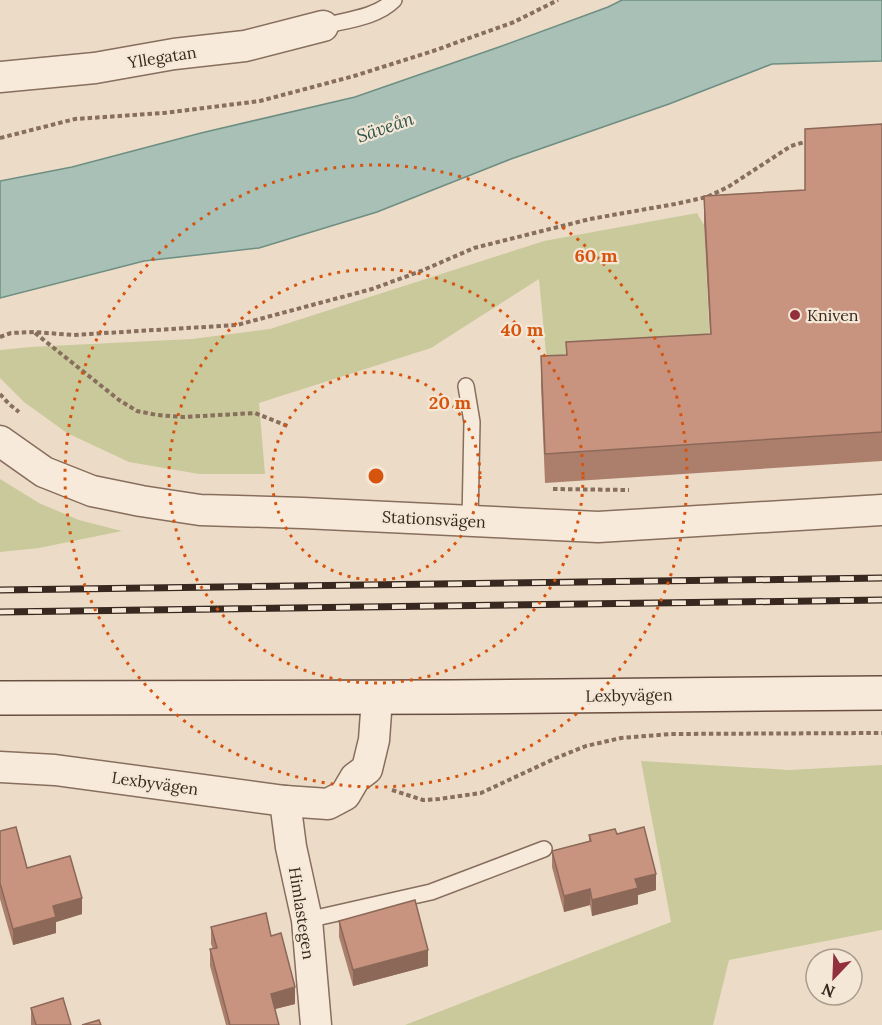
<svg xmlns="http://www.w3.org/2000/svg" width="882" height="1025" font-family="Lora,serif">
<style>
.green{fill:#cac99b}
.water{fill:#a8c0b6;stroke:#6f8e82;stroke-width:1.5}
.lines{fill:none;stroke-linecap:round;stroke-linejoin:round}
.lane-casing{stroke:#876e5d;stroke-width:18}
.street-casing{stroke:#876e5d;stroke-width:33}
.secondary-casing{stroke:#694f40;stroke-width:36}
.path{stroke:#876e5d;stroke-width:4;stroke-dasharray:4.5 3;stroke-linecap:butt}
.lane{stroke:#f7eada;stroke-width:15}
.street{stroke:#f7eada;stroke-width:30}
.secondary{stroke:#f7eada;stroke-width:33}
.rail-casing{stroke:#382820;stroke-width:7}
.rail{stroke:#f4e7d6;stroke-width:4.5;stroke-dasharray:14;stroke-linecap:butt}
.wall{fill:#ac7f6d}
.shaded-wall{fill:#8c6859}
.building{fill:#c8947f;stroke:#8c6859;stroke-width:1.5}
.ring{fill:none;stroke:#d6540e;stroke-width:3;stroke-dasharray:3 6}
.poi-dot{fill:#92303e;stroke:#f4e7d6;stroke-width:2}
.labels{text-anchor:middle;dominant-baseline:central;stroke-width:4.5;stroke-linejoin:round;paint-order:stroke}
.street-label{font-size:16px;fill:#382820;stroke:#f4e7d6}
.poi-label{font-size:16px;fill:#382820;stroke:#f4e7d6;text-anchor:start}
.water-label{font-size:18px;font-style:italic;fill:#30574f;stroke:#f4e7d6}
.centre{fill:#d6540e;stroke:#f4e7d6;stroke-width:3}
.ring-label{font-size:18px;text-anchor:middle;font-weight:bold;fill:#d6540e;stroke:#f4e7d6;stroke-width:4.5;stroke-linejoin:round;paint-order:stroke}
</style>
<rect width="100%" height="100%" fill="#ecdcc7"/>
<g class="green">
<path d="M697,213L704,225L711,363L549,385L539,279L431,348L259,403L265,474H199L129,462L67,433L24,402L0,378V350L30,347L192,339L270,329L544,241Z"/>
<path d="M0,479L39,503L79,520L122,531L39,548L0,552Z"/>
<path d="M641,761L789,770L882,765V930L729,960L713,1025H405L671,922Z"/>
</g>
<path class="water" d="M622,0H882V61L772,64L669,104L511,159L377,212L259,248L144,261L0,298V181L72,167L201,133L355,97L499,47L608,7Z"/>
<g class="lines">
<defs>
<g id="lane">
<path d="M323,26C346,20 376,18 394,0"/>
<path d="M466,386L472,422L470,521"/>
<path d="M307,920L431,892L544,849"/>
</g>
<g id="street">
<path d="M0,77L95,68L174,54L245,46L323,26"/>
<path d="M0,441L44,472L92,491L141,501L200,510L303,513L598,527L882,510"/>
<path d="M0,767L55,770L285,801L328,804L345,795L355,778L367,769L374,740L377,698"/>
<path d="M285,801L291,847L307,920L316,1025"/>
</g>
<path id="secondary" d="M0,698L452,697L882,693"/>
</defs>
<use href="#lane" class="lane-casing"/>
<use href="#street" class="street-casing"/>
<use href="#secondary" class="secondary-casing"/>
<g class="path">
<path d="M0,138L75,119L164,113L260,101L354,76L433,51L514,22L558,0"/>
<path d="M35,333L119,400L137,411L157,415L183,417L255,413L290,427"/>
<path d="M0,337L11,333L34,332L73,335L237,325L372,289L421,271L474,248L590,219L675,204L707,197L728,187L791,146L808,141"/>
<path d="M0,394L9,404L19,412"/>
<path d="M553,489L629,490"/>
<path d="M392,790L423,800L439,799L481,793L556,758L586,746L621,738L671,734L882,733"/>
</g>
<use href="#lane" class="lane"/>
<use href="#street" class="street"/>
<use href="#secondary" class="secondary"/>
<defs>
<g id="rail">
<path d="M0,590L882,578"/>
<path d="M0,612L882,600"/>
</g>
</defs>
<use href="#rail" class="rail-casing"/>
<use href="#rail" class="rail"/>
</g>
<g class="wall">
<path d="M882,124V461L545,483L541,385V356L566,355V342L710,334L704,225V196L805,190Z"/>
<path d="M0,831L27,868L82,914L56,922V933L13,945L0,899Z"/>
<path d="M617,834L656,890L638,895V904L592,916L590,905L564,912L552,867V851L589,841V835Z"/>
<path d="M339,921L428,966L353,986L339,937Z"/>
<path d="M211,927L271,936L295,1004L275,1009L279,1025H226L210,966V949H213L211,944Z"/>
<path d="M31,1008L71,1025H31Z"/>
</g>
<g class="shaded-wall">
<path d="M656,874V890L638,895V904L592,916V900L635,879Z"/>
<path d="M590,889V905L564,912V896Z"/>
<path d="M82,898V914L56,922V933L13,945V929L53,906Z"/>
<path d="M428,950V966L353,986V970Z"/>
<path d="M295,987V1004L271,1010V994Z"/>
</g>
<g class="building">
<path d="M882,124V432L545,454L541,356L567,355L566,342L711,334L704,196L805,190V129Z"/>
<path d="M16,827L27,868L70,856L82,898L53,906L56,917L13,929L0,883V831Z"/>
<path d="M644,827L656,874L635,879L638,888L592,900L590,889L564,896L552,851L591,841L589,835L615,829L617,834Z"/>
<path d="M415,900L428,950L353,970L339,921Z"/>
<path d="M266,913L271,936L281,933L295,987L271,994L279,1025H230L210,949L217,948L211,927Z"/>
<path d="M63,998L71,1025H36L31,1008Z"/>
<path d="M99,1020L101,1025H82Z"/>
</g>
<g class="ring">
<circle cx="376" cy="476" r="104"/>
<circle cx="376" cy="476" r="207"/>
<circle cx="376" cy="476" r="311"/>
</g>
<circle class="poi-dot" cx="795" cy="315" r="6"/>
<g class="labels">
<g class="street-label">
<text transform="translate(162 57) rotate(-9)">Yllegatan</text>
<text transform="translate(434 519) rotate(3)">Stationsvägen</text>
<text transform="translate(629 695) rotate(-1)">Lexbyvägen</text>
<text transform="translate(155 783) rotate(8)">Lexbyvägen</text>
<text transform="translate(302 913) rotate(81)">Himlastegen</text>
</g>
<g class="poi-label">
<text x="807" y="315">Kniven</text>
</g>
<g class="water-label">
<text transform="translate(385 127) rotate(-19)">Säveån</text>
</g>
</g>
<circle cx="376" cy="476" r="9" class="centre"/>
<g class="ring-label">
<text x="596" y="262">60 m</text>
<text x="522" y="336">40 m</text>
<text x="450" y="409">20 m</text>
</g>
<g transform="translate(834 977) rotate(203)"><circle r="28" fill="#f4e7d6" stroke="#a99b8d" stroke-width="1.5"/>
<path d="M0-4.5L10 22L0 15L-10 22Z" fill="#92303e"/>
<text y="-9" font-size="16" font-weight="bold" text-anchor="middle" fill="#382820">N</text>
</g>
</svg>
